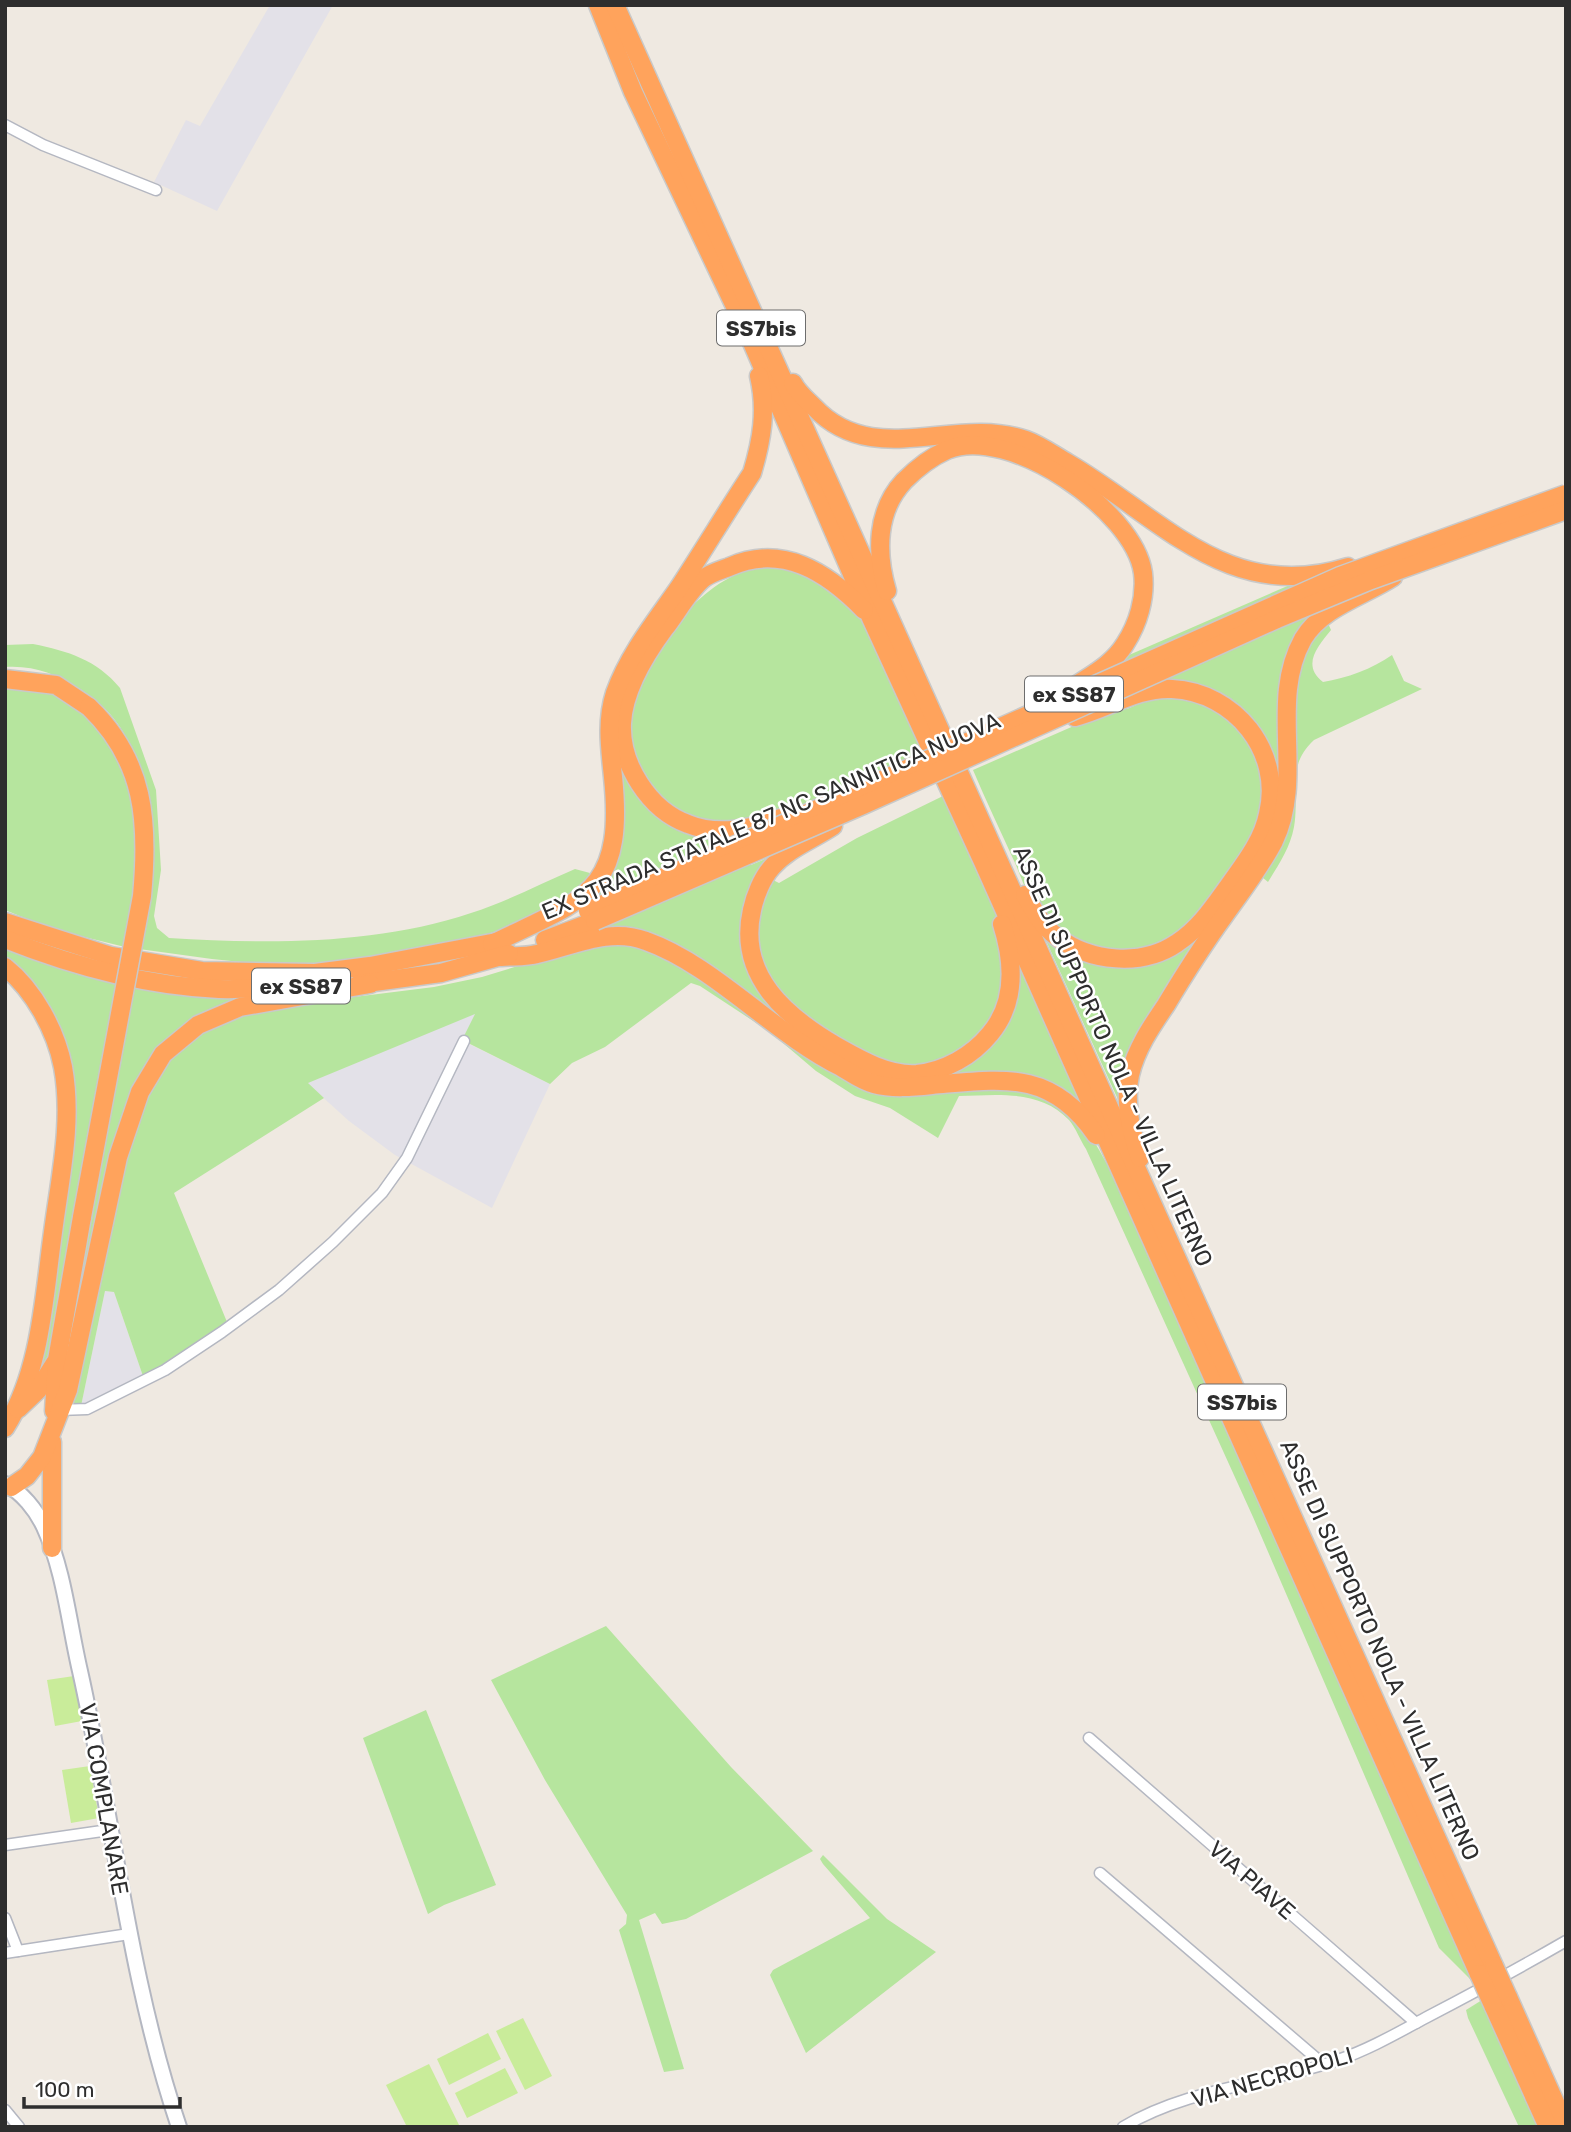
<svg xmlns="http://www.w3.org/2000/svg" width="1571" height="2132" font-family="Rubik,sans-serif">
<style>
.industrial{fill:#e3e1e8}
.green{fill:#b6e59e}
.pitch{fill:#c9ec9a}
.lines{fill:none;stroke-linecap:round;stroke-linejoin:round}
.street-casing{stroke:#b4b7c1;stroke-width:13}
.secondary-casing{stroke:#b4b7c1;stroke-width:18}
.highway-casing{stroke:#c9c9c9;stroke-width:21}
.street{stroke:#fff;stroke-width:10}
.secondary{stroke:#fff;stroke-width:14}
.highway{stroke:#ffa35c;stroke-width:18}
.highway-bridge-casing{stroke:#c9c9c9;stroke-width:21;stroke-linecap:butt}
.highway-bridge{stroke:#ffa35c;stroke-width:18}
.labels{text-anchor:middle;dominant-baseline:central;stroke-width:5;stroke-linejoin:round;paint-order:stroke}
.shield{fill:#fff;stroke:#6d6d6d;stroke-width:2}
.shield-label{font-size:21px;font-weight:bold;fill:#2e2e2e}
.street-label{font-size:23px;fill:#2e2e2e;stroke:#fff}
</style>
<rect width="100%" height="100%" fill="#efe9e1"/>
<g class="industrial">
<path d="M270,5H333L217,211L154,182L186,120L200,126Z"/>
<path d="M476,1013L463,1041L550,1084L492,1208L395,1155L349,1121L307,1083Z"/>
<path d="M105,1291L114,1292L144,1379L81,1406Z"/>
</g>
<g class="green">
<path d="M775,564C793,567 810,571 825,581C871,609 901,703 923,751L801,805L735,825L751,865L779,853L761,874L779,883L857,838L943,796C965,845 997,897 1004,950C1013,1018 963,1083 890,1066C866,1061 844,1044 824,1031L819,1042C846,1059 871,1075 903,1079C967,1085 1023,1026 1016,962L1019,961L1085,1110C1013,1044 957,1097 879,1078C856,1073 837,1059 818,1046L812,1056C839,1074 867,1089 900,1092C958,1097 1019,1064 1069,1110C1093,1132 1108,1167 1123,1195L1474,1983L1439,1948L1253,1517L1086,1149C1080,1140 1076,1128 1069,1120C1040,1089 996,1095 959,1096L938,1138L890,1108L855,1096L816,1071L770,1032L700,986L691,983L605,1047L572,1063L550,1084L462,1040L475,1014L308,1083L324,1098L174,1193L227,1322L144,1379L114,1292L105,1291L81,1406L72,1408L119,1189L141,1105L154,1078L188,1040L212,1023L251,1010L434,987L482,977L574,949L602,943L615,944V932L607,931L593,899C606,881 617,863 621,840C630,793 606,745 621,698L633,703C658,640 703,571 775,564Z"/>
<path d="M1299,581L1323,612L1331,630C1318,646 1301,665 1323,682C1347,678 1372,669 1392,655L1404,681L1422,689L1314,740C1285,767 1300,793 1294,827C1290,848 1279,864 1268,882L1252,869L1145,1025L1132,1052L1120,1104L1043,934L1046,932C1100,980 1165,972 1211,918C1225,902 1236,883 1248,866L1239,859C1224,882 1209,909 1189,928C1144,968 1072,959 1038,911C1027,896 1022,879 1015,863C1001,832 986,801 973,770L1124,704L1127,709L1155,697L1138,658L1117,667L1129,655Z"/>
<path d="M33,644C68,651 97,660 120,688L156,790L161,870L154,916L157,928L169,938C269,944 375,945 471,913C508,901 540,884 575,869L590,873C585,880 581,891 576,895C508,943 359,965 277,964C230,963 185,955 139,949C144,861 170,744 80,689C57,674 33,665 5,667V645Z"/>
<path d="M17,688L57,695L80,709L118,751L137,815L136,881L125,947L52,929L5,910V689Z"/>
<path d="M5,949L84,974L248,996L145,1073L66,1371L78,1195L46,1365L39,1366L67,1059L5,962Z"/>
<path d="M606,1626L731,1767L813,1851L686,1919L662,1924L655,1913L639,1920L684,2069L664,2072L619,1930L626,1924L627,1915L545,1780L491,1680Z"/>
<path d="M426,1710L496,1885L444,1905L428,1914L363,1738Z"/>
<path d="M823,1855L887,1919L936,1952L806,2053L770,1975L773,1970L870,1918L823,1864L820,1859Z"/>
<path d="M1482,2000L1540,2127H1519L1468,2018L1466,2010Z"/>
</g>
<g class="pitch">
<path d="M74,1676L82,1721L55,1726L47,1680Z"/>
<path d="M90,1766L99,1818L71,1823L62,1770Z"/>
<path d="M523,2018L552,2076L525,2090L496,2031Z"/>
<path d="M488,2033L501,2059L449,2085L437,2059Z"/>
<path d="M429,2064L460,2127H407L386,2085Z"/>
<path d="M505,2068L518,2093L467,2118L455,2093Z"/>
</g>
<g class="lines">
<defs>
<g id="street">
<path d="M5,125L43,145L156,190"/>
<path d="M59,1410L87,1409L165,1370L222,1332L279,1290L333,1242L382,1193L407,1158L464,1041"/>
<path d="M1089,1738L1416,2023"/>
<path d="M5,1845L109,1830"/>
<path d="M1100,1873L1323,2064"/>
<path d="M5,1918L18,1951"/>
<path d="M5,1953L129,1934"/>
<path d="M5,2110L19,2127"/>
<path d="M1123,2127C1188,2088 1268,2084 1338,2060C1370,2049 1399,2032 1429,2016C1475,1992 1521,1967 1566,1941"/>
</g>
<path id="secondary" d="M5,1484C22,1492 36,1510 44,1527C64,1570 69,1624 80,1671C114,1823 129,1979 179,2127"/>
<g id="highway">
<path d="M598,5L633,92L750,338L871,618L984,864L1479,1974"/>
<path d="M615,5L1494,1966"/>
<path d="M793,383C798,393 807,400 814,407C873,470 954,415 1026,440C1040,445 1054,455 1068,463C1161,517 1228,605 1348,567"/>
<path d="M887,591C876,553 876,511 904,481C916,469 931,457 947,450C1008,424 1134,510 1143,573C1146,598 1138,624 1125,644C1112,665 1091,675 1072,688"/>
<path d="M5,679L56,685L89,707"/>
<path d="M781,818C753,829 717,836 688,824C649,810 620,764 622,723C624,689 645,655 665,628C677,613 689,590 704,578C711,573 721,570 729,567C782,543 827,572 864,610"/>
<path d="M833,826C812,840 789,848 772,867C762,878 755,896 752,910C737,976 786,1017 838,1047C861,1060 889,1076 917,1074C945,1071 972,1056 990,1034C1017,1002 1014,962 1002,924"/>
<path d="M1025,895C1034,911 1042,926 1057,937C1090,962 1142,967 1177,943C1200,928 1214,906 1230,884C1245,863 1263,840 1268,814C1283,752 1235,692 1172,689C1138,687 1107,709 1075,717"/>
<path d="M5,922L111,956L202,971L315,973L370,966L502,941"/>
<path d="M5,939C73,966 146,986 219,989C245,990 273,987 299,986"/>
<path d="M545,940L595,921"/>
<path d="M492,944C584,899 625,894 613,777C610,748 606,721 615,693C629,654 655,622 678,589C703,551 727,511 752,473C762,440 767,410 759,376"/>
<path d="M501,957C513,956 526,957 537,954C573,946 609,927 646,941C714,965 774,1034 841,1067C851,1073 862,1081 874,1084C892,1089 913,1087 932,1085C1002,1079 1051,1069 1096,1135"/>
<path d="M5,967C34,990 56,1031 63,1067C73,1122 60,1178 53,1232C44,1296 41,1372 5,1428"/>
<path d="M359,984L441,973L509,954"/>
<path d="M1140,1158C1131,1132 1124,1102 1130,1075C1136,1049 1151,1027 1166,1005C1184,975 1203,945 1224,916C1241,892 1260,868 1274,841C1305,776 1268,702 1303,639C1322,607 1364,596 1393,577"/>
<path d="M18,1409L38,1390L55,1363"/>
<path d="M54,1411L57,1360L82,1217"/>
<path d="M52,1442V1548"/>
<path d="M11,1487L27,1476L42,1457L68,1390L118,1157L140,1092L163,1054L198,1025L240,1007L370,984"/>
<path d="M1508,1997L1566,2127"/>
<path d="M1493,2005L1548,2127"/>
</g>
</defs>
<use href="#street" class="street-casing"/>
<use href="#secondary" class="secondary-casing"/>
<use href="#highway" class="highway-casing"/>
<use href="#street" class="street"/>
<use href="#secondary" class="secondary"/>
<use href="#highway" class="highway"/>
<defs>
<g id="highway-bridge">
<path d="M588,911L1340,576L1566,494"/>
<path d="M595,921L863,805L1277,619L1371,580L1566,510"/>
<path d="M82,1217L142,896C149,822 145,761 89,707"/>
<path d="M1494,1966L1508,1997"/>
<path d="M1479,1974L1493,2005"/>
</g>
</defs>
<use href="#highway-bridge" class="highway-bridge-casing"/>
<use href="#highway-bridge" class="highway-bridge"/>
</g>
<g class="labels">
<g class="shield">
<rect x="717" y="310.5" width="88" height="35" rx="5"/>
<rect x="1025" y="676.5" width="98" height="35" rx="5"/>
<rect x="252" y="968.5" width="98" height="35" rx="5"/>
<rect x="1198" y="1384.5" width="88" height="35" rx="5"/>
</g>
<g class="shield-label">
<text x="761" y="328">SS7bis</text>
<text x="1074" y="694">ex SS87</text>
<text x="301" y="986">ex SS87</text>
<text x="1242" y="1402">SS7bis</text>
</g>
<g class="street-label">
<text transform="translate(771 816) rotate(-23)">EX STRADA STATALE 87 NC SANNITICA NUOVA</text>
<text transform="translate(1113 1056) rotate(66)">ASSE DI SUPPORTO NOLA - VILLA LITERNO</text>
<text transform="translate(1380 1650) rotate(66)">ASSE DI SUPPORTO NOLA - VILLA LITERNO</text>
<text transform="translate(104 1799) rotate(80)">VIA COMPLANARE</text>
<text transform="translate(1252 1880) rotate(41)">VIA PIAVE</text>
<text transform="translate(1272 2077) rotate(-16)">VIA NECROPOLI</text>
</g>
</g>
<rect width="1571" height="2132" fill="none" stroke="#2e2e2e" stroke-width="14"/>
<path d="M24 2097v10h156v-10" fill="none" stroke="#2e2e2e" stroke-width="3.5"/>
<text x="35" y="2097" font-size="21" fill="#2e2e2e" stroke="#ffffff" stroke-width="5" paint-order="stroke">100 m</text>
</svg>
